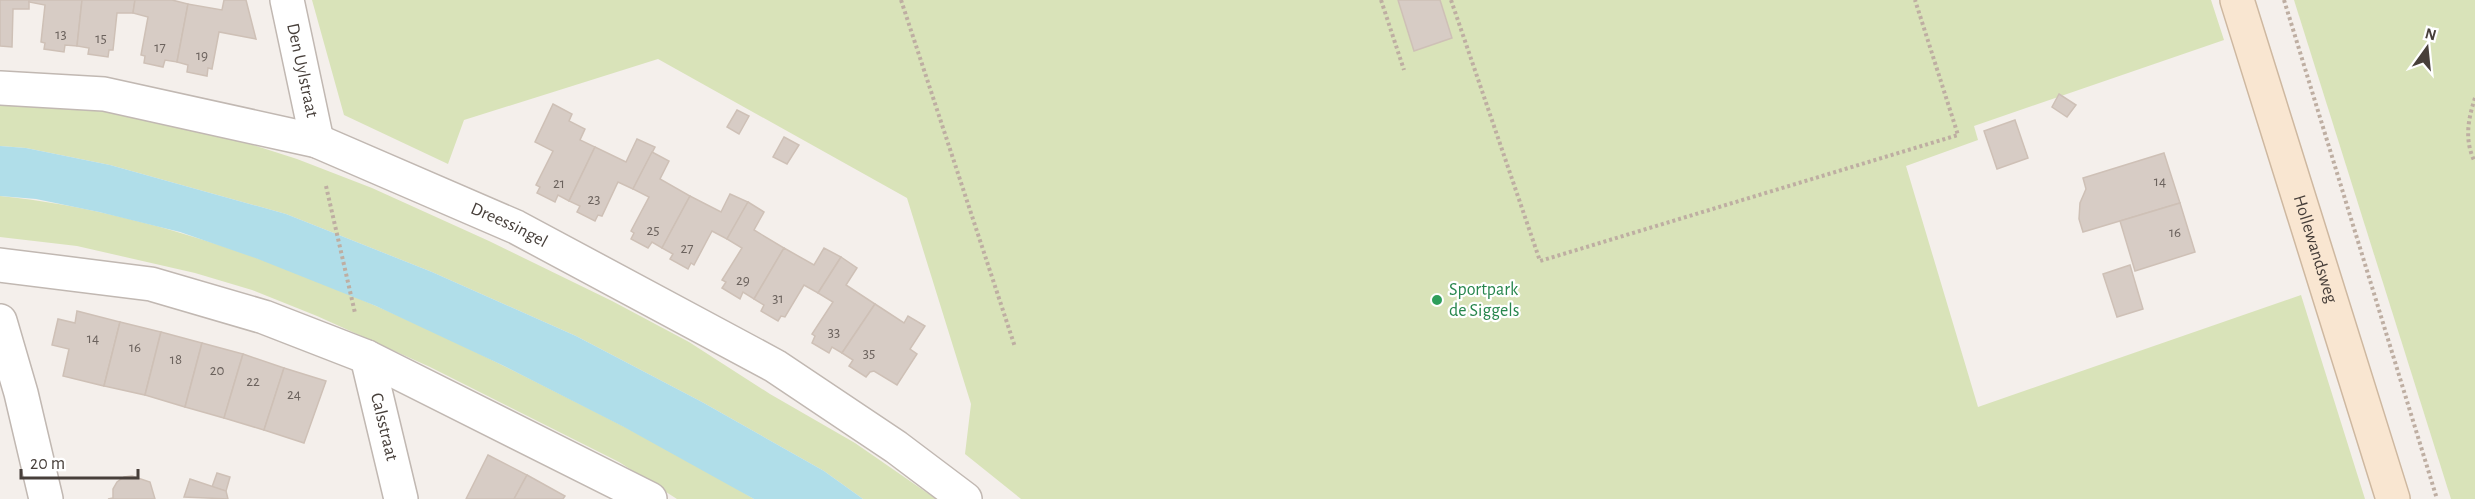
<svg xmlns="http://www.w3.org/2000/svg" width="2475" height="499" font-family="'Alegreya Sans',sans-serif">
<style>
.green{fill:#d9e3b9}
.water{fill:#b0dee9}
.building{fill:#d7ccc5;stroke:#cec0b6;stroke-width:1.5}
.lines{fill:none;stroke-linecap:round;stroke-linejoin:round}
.street-casing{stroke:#c1b8b2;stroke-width:36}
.secondary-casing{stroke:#ceb8a0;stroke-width:36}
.path{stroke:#beaea2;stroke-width:4;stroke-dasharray:3 3;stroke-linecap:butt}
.street{stroke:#fff;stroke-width:33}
.secondary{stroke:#f9e6d1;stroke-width:33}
.leisure-dot{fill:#2e9e5b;stroke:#fff;stroke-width:2}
.labels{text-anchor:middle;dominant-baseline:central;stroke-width:4.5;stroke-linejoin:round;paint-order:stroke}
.number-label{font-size:15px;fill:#6b625d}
.street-label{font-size:18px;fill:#473f3a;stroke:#fff}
.leisure-label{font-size:18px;fill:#27864d;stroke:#fff;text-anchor:start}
</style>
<rect width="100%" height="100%" fill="#f4efeb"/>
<g class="green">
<path d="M312,0H2211L2224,40L1974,126L1978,140L1906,166L1978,407L2301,295L2365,499H1021L965,454L971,404L907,198L658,59L464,120L448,164L344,115Z"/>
<path d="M2294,0H2475V499H2451Z"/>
<path d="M0,98L100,109L231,138L297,159L372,188L489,241L612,301L689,342L770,394L855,443L936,499H863L824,471L702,402L576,336L432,272L286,214L110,165L26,148L0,146Z"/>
<path d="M0,196C187,215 376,301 542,385C613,421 686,457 754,499H677L619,462L430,367L317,316L252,290L195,273L77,246L0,237Z"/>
</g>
<path class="water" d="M0,146L26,148L110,165L286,214L432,272L576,336L702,402L824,471L863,499H754L624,427L502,365L376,306L258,259L180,232L99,212L36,199L0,196Z"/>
<g class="building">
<path d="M0,0H29V9H13L12,47L0,46Z"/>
<path d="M29,0H82L77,46L65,45L64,52L44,49L45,43L41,42L45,5L29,2Z"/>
<path d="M82,0H135L133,13H117L113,50H109L108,57L88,54L89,48L77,46Z"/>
<path d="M135,0H172L188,4L177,62L165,60L163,67L144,63L145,56L141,55L148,17L133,13Z"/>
<path d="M224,0H246L256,39L219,32L212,69L208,68L207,76L187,72L188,65L177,62L188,4L222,10Z"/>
<path d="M1398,0H1440L1452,38L1414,51Z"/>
<path d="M2059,94L2076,105L2067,117L2052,107Z"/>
<path d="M553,104L572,114L569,121L585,129L580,140L595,147L569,201L558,195L555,202L537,193L540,187L536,185L553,151L535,142Z"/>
<path d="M737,110L749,116L739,134L727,127Z"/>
<path d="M2015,120L2028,158L1997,169L1984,131Z"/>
<path d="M784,137L799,145L787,164L773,157Z"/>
<path d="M637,139L655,147L633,189L618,182L602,216L598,215L595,221L577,212L580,206L569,201L595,147L626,162Z"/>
<path d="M652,152L669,161L660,179L690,196L662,248L652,242L648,248L631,239L634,233L631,231L649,197L633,189Z"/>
<path d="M2164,153L2180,203L2083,232L2079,219L2080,203L2086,189L2083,178Z"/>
<path d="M730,194L748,202L727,239L712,231L694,265L691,263L688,269L670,259L673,254L662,248L690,196L721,212Z"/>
<path d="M748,202L764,212L754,230L784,248L754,299L743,292L740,299L722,288L726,282L722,280L742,248L727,239Z"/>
<path d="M2180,203L2195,252L2135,271L2120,221Z"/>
<path d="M784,248L814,265L824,248L841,257L818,293L804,285L785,317L781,316L778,321L761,311L764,305L754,299Z"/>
<path d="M841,257L857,268L846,285L875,304L842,353L832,347L829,353L812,343L815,336L812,334L833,302L818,293Z"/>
<path d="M2130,265L2143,309L2117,317L2103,274Z"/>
<path d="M875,304L904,323L908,316L925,326L910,349L917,354L897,385L874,371L870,372L866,377L849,366L853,360L842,353Z"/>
<path d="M77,311L120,322L104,386L63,376L69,349L52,345L58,319L75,323Z"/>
<path d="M120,322L161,332L145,395L104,386Z"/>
<path d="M161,332L202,343L185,407L145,395Z"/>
<path d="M202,343L243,354L224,418L185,407Z"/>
<path d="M243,354L284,368L264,430L224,418Z"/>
<path d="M284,368L326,381L304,443L264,430Z"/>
<path d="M488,455L527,475L514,499H466Z"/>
<path d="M217,473L230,477L226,491L212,487Z"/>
<path d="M527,475L565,496L563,499H514Z"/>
<path d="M132,476L150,482L155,499H108L113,498V489L117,482L124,477Z"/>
<path d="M190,479L226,491L228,499L184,497Z"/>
</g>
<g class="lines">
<defs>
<g id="street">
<path id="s1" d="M287,0L317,141"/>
<path id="s2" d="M0,88L104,94L317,141L516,227L775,366L896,447L965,499"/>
<path d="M0,265L151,284L264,317L367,357L650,499"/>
<path d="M0,321L21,393L46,499"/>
<path id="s3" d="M367,357L401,499"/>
</g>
<g id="secondary">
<path id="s4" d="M2237,0L2393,499"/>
</g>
</defs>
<use href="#street" class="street-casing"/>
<use href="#secondary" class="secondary-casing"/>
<g class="path">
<path d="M901,0L1015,347"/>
<path d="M1381,0L1404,70"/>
<path d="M1451,0L1540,261L1958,135L1915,0"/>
<path d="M2284,0L2437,499"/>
<path d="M2475,98C2468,119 2464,141 2475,162"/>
<path d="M326,186L355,313"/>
</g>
<use href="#street" class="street"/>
<use href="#secondary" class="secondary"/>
</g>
<circle class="leisure-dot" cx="1437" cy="300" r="6"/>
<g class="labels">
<g class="number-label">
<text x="61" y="34">13</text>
<text x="101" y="38">15</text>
<text x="160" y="47">17</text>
<text x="202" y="55">19</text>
<text x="2160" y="181">14</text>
<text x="559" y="183">21</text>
<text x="594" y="199">23</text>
<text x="653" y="230">25</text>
<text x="2175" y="232">16</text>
<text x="687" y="248">27</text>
<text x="743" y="280">29</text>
<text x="778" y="298">31</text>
<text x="834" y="332">33</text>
<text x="93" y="338">14</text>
<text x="135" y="347">16</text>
<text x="869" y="353">35</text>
<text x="176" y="359">18</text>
<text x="217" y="370">20</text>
<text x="253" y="381">22</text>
<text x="294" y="394">24</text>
</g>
<g class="street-label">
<text stroke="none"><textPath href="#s1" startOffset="72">Den Uylstraat</textPath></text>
<text stroke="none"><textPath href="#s2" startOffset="532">Dreessingel</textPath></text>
<text stroke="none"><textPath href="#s4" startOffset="261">Hollewandsweg</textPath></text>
<text stroke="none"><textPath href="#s3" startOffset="72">Calsstraat</textPath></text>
</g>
<g class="leisure-label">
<text x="1449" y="290">Sportpark<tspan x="1449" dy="21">de Siggels</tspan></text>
</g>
</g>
<g transform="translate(2427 48) rotate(15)" stroke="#ffffff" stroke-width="4.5" paint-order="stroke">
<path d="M0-4.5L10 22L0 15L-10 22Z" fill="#473f3a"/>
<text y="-9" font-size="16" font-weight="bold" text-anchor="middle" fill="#473f3a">N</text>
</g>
<path d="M21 469v9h117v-9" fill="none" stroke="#473f3a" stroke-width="3"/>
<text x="30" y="469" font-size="18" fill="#473f3a" stroke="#ffffff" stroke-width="4.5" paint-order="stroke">20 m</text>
</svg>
